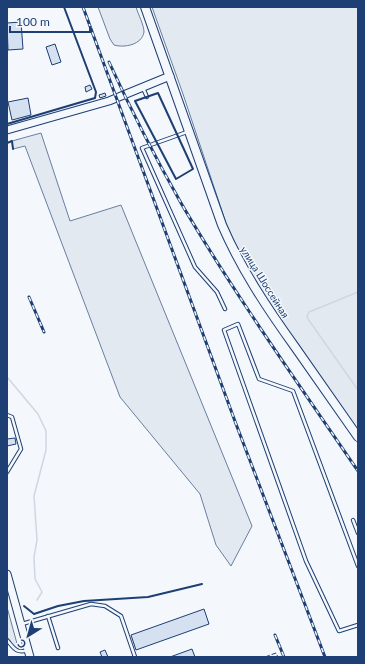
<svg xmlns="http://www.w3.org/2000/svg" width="365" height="664" font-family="Lato,sans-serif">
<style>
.green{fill:#e3e9f0;stroke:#687fa3}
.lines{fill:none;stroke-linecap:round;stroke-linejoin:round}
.stream{stroke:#cfd7e4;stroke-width:1.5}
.building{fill:#d5e0f0;stroke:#1d3f73}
.lane-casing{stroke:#1d3f73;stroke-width:4.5}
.secondary-casing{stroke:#1d3f73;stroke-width:9}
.primary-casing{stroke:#1d3f73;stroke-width:10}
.lane{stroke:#f4f7fb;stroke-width:2.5}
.secondary{stroke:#f4f7fb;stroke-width:7}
.primary{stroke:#f4f7fb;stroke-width:8}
.rail-casing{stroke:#1d3f73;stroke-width:3}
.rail{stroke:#f4f7fb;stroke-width:1.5;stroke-dasharray:4.5;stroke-linecap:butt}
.fence{stroke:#1d3f73;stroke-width:1;stroke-dasharray:5 2;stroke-linecap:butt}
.wall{stroke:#1d3f73;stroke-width:2}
.labels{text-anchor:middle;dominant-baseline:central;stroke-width:3;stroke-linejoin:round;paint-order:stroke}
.street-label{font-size:10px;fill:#1d3f73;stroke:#f4f7fb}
</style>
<rect width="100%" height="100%" fill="#f4f7fb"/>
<g class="green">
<path d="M98,7H136C138,14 144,25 144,32C142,45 124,48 114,45L110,39Z"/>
<path d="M152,7H358V431L271,307L252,276L236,246L226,223L183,94Z"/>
<path d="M41,133L70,221L121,205L252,526L231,566L216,545L200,494L120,397L25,146L13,149L12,141Z"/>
<path d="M7,607L19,651L7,639Z"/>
</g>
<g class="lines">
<g class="stream">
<path d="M358,292L314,310L309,312L307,316L308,319L358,390"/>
<path d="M7,377L38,414L46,431V450L34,496L37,540L34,557L35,579L42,592L37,600"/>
</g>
</g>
<g class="building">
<path d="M21,22L23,49L8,50L7,23Z"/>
<path d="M55,44L61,62L52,65L46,47Z"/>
<path d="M90,85L92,89L86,92L85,87Z"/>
<path d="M105,93L106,96L100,98L99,95Z"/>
<path d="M28,98L31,115L12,120L8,102Z"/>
<path d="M7,438V439L15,438L16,444L7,446Z"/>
<path d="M204,609L209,624L136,650L131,635Z"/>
<path d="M192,649L195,657H170Z"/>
<path d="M105,650L108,657H102L100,652Z"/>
</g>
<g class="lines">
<defs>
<g id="lane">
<path d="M143,88L147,97"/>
<path d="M187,132L142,148L195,267L217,292L225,309"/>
<path d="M7,415L12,417L21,449L7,472"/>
<path d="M353,520L358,533"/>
<path d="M358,566L293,391L259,379L238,324L224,330L306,561L339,631L358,625"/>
<path d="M48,616L58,648"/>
<path d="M22,624L91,604L105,606L121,616L135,657"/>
<path d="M7,640C14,648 16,654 28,650"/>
</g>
<g id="secondary">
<path d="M7,130L109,101L170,76"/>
<path d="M7,574L30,657"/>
</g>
<path id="primary" d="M145,7L222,225C241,269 267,308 295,347C316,377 337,407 358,437"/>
</defs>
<use href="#lane" class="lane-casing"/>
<use href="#secondary" class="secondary-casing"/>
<use href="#primary" class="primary-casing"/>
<use href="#lane" class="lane"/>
<use href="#secondary" class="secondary"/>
<use href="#primary" class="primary"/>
<defs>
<g id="rail">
<path d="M83,7L236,424L325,657"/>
<path d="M109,62C131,110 155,157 181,203C235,295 298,383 358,471"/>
<path d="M29,297L44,332"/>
<path d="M275,635L284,657"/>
</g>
</defs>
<use href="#rail" class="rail-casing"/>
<use href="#rail" class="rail"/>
<path class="fence" d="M265,657L276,653L278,657"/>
<g class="wall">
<path d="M158,93L193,169L176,179L135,101Z"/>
<path d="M7,124L95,98L96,92L64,7"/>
<path d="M7,143L12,141L13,149"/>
<path d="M24,606L34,614L58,606L84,601L148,597L202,584"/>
</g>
</g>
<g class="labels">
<g class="street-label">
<text transform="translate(265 282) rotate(58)">улица Шоссейная</text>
</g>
</g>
<rect width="365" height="664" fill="none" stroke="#1d3f73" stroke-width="16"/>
<g transform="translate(28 636) rotate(217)" stroke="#f4f7fb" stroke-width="3" paint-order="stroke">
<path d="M0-3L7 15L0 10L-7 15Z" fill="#1d3f73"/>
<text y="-6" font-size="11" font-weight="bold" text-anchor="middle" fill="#1d3f73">С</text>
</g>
<path d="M10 26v6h80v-6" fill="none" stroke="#1d3f73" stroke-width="2"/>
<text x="16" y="26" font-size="12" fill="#1d3f73" stroke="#f4f7fb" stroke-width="3" paint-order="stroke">100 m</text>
</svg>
